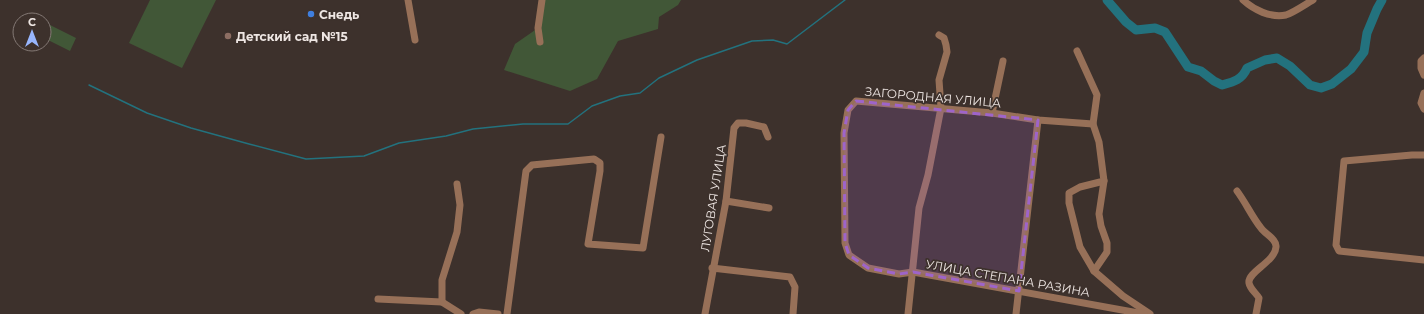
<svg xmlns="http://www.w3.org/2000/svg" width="1424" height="314" font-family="Montserrat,sans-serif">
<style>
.garden{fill:#415737}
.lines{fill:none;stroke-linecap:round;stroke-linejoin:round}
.stream{stroke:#23727e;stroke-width:1.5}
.river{stroke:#23727e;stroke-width:9}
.minor{stroke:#977058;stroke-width:7}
.marked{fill:#9e64ca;fill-opacity:0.2;stroke:#9e64ca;stroke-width:3;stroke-dasharray:8 5;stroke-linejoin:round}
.shop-dot{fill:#3f7fe0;stroke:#3d312c;stroke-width:1.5}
.education-dot{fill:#8d6e63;stroke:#3d312c;stroke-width:1.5}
.labels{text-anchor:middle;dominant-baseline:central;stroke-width:3.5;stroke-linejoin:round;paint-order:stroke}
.poi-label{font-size:12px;font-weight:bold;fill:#eee6e3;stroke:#3d312c;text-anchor:start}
.street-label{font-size:12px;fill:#eee6e3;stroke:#3d312c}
</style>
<rect width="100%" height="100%" fill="#3d312c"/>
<g class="garden">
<path d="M150,0H216L182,68L129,43Z"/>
<path d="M542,0H681L678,5L659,17L658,29L618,41L597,79L570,91L504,70L515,44L538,28Z"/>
<path d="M50,25L76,38L70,51L44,38Z"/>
</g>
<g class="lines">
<path class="stream" d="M89,85L147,113L191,128L249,144L306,159L364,156L399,143L446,136L473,129L523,124H568L592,106L620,96L640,93L659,78L697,60L752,41L773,40L787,44L845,0"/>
<path class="river" d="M1107,0L1126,22L1136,30L1155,28L1165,32L1188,67L1201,71L1214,81L1222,85C1233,82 1242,80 1247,68L1265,60L1277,58L1290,66L1310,85L1321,88L1332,84L1351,69L1364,52L1367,33L1377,9L1382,0"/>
<g class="minor">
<path d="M408,0L415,40"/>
<path d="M1243,0C1254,10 1270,18 1286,15C1293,13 1306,4 1313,0"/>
<path d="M540,42L538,28L542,0"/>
<path d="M1077,51L1097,95L1093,124L1099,142L1104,181L1080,187L1069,193V203L1080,247L1094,271L1123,296L1150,314"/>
<path d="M1424,58L1421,61V68L1424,75"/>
<path d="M1424,93L1421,103L1424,109"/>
<path d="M992,113L1003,61"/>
<path d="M1093,124L1038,120L992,113L856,101L848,110L844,133L845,243L849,255L868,268L899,274L913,272L1144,314"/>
<path d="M1424,155H1412L1344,161L1336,245L1339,251L1424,260"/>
<path d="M1237,191C1246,203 1252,217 1261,228C1265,234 1277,239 1276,247C1275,262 1247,272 1249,283C1250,289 1256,293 1259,298L1256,314"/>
<path d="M726,201L769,208"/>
<path d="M712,268L790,277L795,287L793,314"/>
<path d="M1094,271L1107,252V243L1101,226L1099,214L1104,181"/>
<path d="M378,299L442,302L461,314"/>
<path d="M442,302V280L457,232L460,205L457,184"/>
<path d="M473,314L479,312L498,314"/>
<path d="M507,314L526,171L532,165L594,159L600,163V171L588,244L643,248L661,137"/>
<path d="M705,314L726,201L734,128L738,123H746L764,127L768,137"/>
<path d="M908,314L919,208L928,175L941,108L939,80L947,52L946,45L944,38L939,35"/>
<path d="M1016,314L1038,120"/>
</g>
</g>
<path class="marked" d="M856,101L1038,120L1019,291L913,272L899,274L868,268L849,255L845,243L844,133L848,110Z"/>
<circle class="shop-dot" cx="311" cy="14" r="4"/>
<circle class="education-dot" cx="228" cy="36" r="4"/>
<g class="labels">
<g class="poi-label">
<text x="319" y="14">Снедь</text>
<text x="236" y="36">Детский сад №15</text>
</g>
<g class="street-label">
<text transform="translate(933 97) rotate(5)">ЗАГОРОДНАЯ УЛИЦА</text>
<text transform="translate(713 198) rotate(-81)">ЛУГОВАЯ УЛИЦА</text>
<text transform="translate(1008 278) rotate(10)">УЛИЦА СТЕПАНА РАЗИНА</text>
</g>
</g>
<g transform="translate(32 32)"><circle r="19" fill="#3d312c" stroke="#847975"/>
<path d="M0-3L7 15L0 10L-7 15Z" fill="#98b6fd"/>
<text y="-6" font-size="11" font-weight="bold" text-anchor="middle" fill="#eee6e3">С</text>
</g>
</svg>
